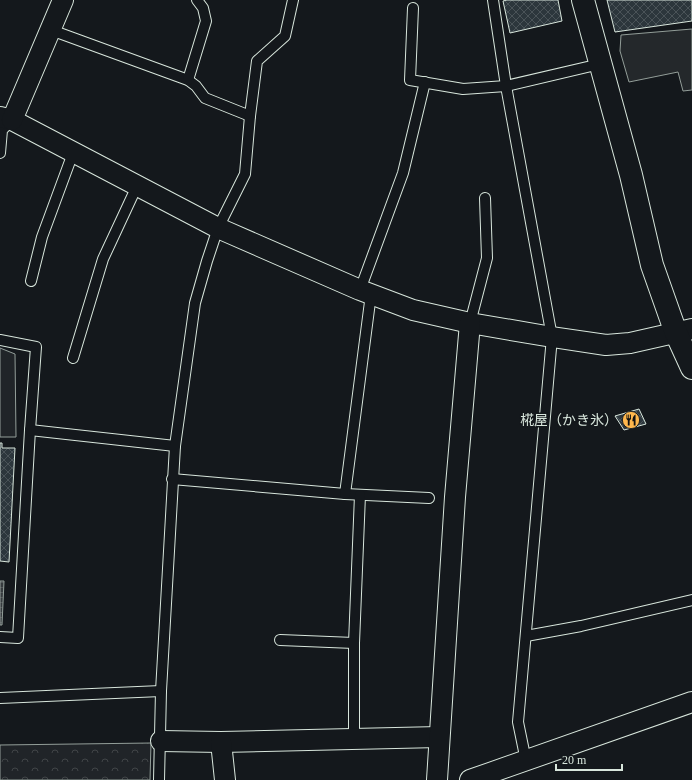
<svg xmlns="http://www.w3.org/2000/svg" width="692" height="780" font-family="'Times New Roman','Noto Sans JP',serif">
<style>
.grass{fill:#202428;stroke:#939e99}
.park{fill:url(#park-crowns);stroke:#939e99}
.parking{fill:#24282b;stroke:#939e99}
.water{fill:url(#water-rules);stroke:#939e99}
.building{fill:url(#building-cross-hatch);stroke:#d8e6dc}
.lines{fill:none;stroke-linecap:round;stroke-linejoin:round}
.service-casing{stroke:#d8e6dc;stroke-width:12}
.minor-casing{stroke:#d8e6dc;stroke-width:22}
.tertiary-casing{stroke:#d8e6dc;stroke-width:24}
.service{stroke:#14181c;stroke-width:10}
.minor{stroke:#14181c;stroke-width:20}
.tertiary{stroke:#14181c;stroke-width:22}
.labels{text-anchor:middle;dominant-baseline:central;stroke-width:3;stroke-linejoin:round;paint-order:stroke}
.poi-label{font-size:14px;fill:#d8e6dc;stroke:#14181c;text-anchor:end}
</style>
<defs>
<pattern id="park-crowns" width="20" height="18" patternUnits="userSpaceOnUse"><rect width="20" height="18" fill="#202428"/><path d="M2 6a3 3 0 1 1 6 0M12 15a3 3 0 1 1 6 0" fill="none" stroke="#404447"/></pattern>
<pattern id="water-rules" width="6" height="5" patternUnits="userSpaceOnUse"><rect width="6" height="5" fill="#363b3e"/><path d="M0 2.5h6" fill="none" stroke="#525759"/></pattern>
<pattern id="building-cross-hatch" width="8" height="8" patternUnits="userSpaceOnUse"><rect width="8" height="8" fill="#2c363c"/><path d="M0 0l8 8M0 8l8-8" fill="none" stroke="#4a5358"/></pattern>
</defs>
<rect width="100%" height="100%" fill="#14181c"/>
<path class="grass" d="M0,348L15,354L16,437H0Z"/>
<path class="park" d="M151,743L150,780H0V745Z"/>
<path class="parking" d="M692,29V90L683,91L678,72L629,82L620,51L621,35Z"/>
<path class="water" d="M0,581H4L2,625H0Z"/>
<g class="building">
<path d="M507,0H558L562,21L510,33L503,1Z"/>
<path d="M607,0H692V21L615,32Z"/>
<path d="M639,409L646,424L624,430L615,416Z"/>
<path d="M0,443H2V448H15L9,562L0,561Z"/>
</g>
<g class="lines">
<defs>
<g id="service">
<path d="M493,0L506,86L552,337L518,722L526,761"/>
<path d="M413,8L410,80L463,89L506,86L600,64"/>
<path d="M51,30L188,80L196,86L205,98L250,116"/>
<path d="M188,80L206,21L203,8L197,0"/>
<path d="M0,153L2,130L12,120"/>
<path d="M31,281L42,237L73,153"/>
<path d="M360,290L403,173L425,82"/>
<path d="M470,323L487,258L485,198"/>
<path d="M0,340L36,347L30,430L18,638L0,637"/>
<path d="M73,358L103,259L137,186"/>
<path d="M30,430L175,446"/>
<path d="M172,479L345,494L429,498"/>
<path d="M345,494L371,294"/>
<path d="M526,636L581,626L692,600"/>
<path d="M280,640L354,643"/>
<path d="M0,698L161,691"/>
<path d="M354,738V643L360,495"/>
<path d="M159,780L161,691L175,446L195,303L207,261L218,228L245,174L250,116L257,61L285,36L293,0"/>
</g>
<g id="minor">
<path d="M0,117L12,120L218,228L360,290L413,310L470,323L552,337L606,345L630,343L692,329"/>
<path d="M12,120L63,0"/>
<path d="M161,741L221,742L439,737"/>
<path d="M221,742L225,780"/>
<path d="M437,780L455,497L470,323"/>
<path d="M470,780L692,702"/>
</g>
<path id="tertiary" d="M583,0L631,175L652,265L676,333L692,368"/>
</defs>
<use href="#service" class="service-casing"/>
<use href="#minor" class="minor-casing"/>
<use href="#tertiary" class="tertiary-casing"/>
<use href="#service" class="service"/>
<use href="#minor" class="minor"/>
<use href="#tertiary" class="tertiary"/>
</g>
<defs>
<symbol id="restaurant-disc" viewBox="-11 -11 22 22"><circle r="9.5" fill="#ffb74d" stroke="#14181c"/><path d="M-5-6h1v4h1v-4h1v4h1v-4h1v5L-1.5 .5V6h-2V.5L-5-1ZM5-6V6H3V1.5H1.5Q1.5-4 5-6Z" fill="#111"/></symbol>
</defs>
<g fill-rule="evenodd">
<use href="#restaurant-disc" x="621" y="410" width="20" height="20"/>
</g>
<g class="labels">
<g class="poi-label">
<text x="618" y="420">椛屋（かき氷）</text>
</g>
</g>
<path d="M556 764v6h66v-6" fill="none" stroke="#d8e6dc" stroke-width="2"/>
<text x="562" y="764" font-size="12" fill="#d8e6dc" stroke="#14181c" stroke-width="3" paint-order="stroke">20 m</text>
</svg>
